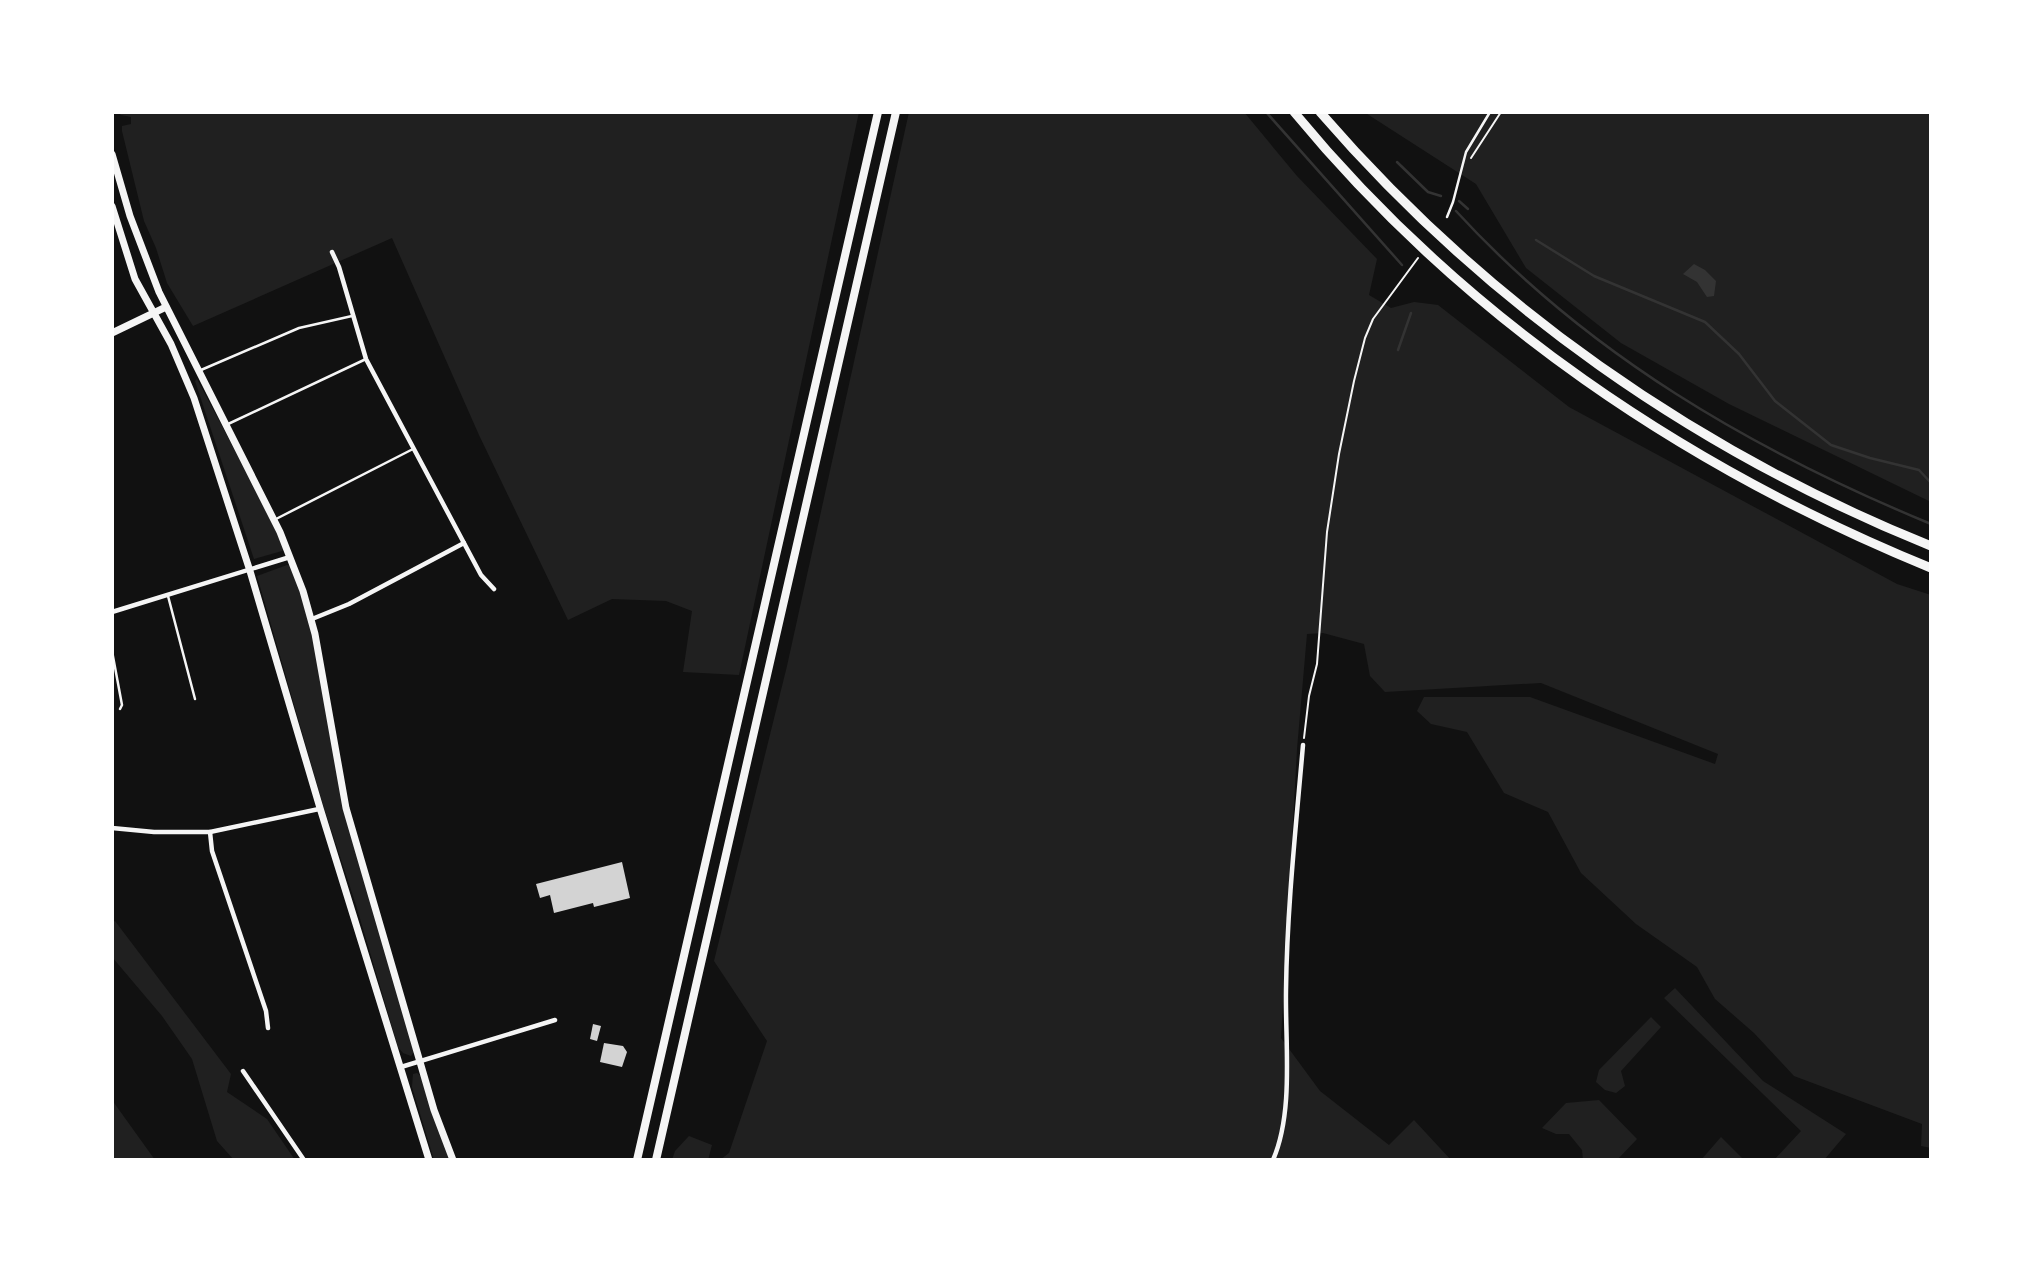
<svg xmlns="http://www.w3.org/2000/svg" width="2043" height="1272" font-family="'Work Sans',sans-serif">
<style>
.green{fill:#202020}
.water{fill:#333}
.lines{fill:none;stroke-linecap:round;stroke-linejoin:round}
.stream{stroke:#333;stroke-width:2.5}
.building{fill:#d3d3d3}
.path{stroke:#f5f5f5;stroke-width:2}
.service{stroke:#f5f5f5;stroke-width:2.5}
.minor{stroke:#f5f5f5;stroke-width:4.5}
.secondary{stroke:#f5f5f5;stroke-width:7}
.primary{stroke:#f5f5f5;stroke-width:8}
.motorway{stroke:#f5f5f5;stroke-width:9}
</style>
<rect width="100%" height="100%" fill="#111"/>
<g class="green">
<path d="M118,112H859L739,675L683,672L692,611L666,601L612,599L568,620L479,435L392,238L193,326L167,283L156,248L144,221L122,131V126L131,124V117L121,115Z"/>
<path d="M909,112H1244L1297,176L1377,259L1369,295L1391,308L1414,302L1438,305L1569,407L1897,584L1931,595V1148L1921,1146L1922,1124L1794,1076L1754,1033L1715,999L1697,967L1636,924L1581,873L1548,812L1504,793L1467,732L1431,724L1417,711L1424,697H1530L1715,764L1718,754L1541,683L1385,692L1370,676L1364,644L1323,633L1307,634L1297,749L1281,1038L1320,1091L1389,1145L1414,1120L1451,1160H720L729,1153L767,1041L714,961L787,666Z"/>
<path d="M1364,112H1931V502L1729,404L1621,343L1526,268L1476,184Z"/>
<path d="M197,379L277,530L284,547L282,551L254,559L195,381Z"/>
<path d="M287,565L293,566L313,632L337,768L414,1052L411,1056L403,1053L398,1047L356,905L323,805L257,576Z"/>
<path d="M115,921L231,1074L227,1092L267,1119L295,1160H234L217,1141L192,1059L162,1016L112,957V922Z"/>
<path d="M1675,988L1763,1081L1846,1134L1824,1160H1774L1801,1131L1664,998Z"/>
<path d="M1651,1017L1661,1027L1621,1071L1625,1086L1616,1093L1605,1090L1596,1082L1599,1070Z"/>
<path d="M417,1073L422,1077L450,1160H434L412,1087L413,1074Z"/>
<path d="M112,1100L155,1160H112Z"/>
<path d="M1599,1100L1637,1139L1617,1160H1583L1582,1150L1569,1134H1556L1542,1128L1566,1103Z"/>
<path d="M689,1136L712,1145L708,1160H672L675,1151Z"/>
<path d="M1721,1137L1744,1160H1701Z"/>
</g>
<path class="water" d="M1694,264L1705,270L1716,281L1714,296L1707,297L1697,282L1683,274Z"/>
<g class="lines">
<g class="stream">
<path d="M1266,112L1402,265"/>
<path d="M1397,162L1428,192L1441,196"/>
<path d="M1459,201L1468,209"/>
<path d="M1456,211C1588,355 1752,450 1931,524"/>
<path d="M1536,240L1594,276L1705,322L1739,354L1775,401L1831,445L1870,458L1919,470L1931,483"/>
<path d="M1398,350L1411,313"/>
</g>
</g>
<g class="building">
<path d="M622,862L630,898L594,907L593,903L554,913L550,895L540,898L536,884Z"/>
<path d="M593,1024L601,1026L597,1041L590,1039Z"/>
<path d="M604,1043L623,1046L627,1052L622,1067L600,1062Z"/>
</g>
<g class="lines">
<g class="path">
<path d="M1471,158L1501,112"/>
<path d="M1304,738L1309,696L1317,664L1327,532L1339,454L1354,381L1365,338L1373,319L1418,258"/>
</g>
<g class="service">
<path d="M1447,217L1453,202L1466,152L1490,112"/>
<path d="M201,370L299,328L352,316"/>
<path d="M226,425L366,359"/>
<path d="M276,519L413,449"/>
<path d="M168,596L195,699"/>
<path d="M112,651L122,705L120,709"/>
</g>
<g class="minor">
<path d="M332,252L339,267L366,359L481,575L494,589"/>
<path d="M112,612L290,557"/>
<path d="M312,619L349,604L464,543"/>
<path d="M112,828L154,832H210L319,809"/>
<path d="M210,832L212,851L266,1011L268,1028"/>
<path d="M401,1067L555,1020"/>
<path d="M243,1071L304,1160"/>
<path d="M1273,1160C1294,1112 1285,1043 1286,990C1287,909 1296,826 1303,745"/>
</g>
<g class="secondary">
<path d="M112,154L130,216L159,292L280,532L303,591L315,634L346,808L434,1110L453,1160"/>
<path d="M112,206L135,279L171,344L194,398L250,571L320,808L429,1160"/>
<path d="M112,333L166,307"/>
</g>
<g class="primary">
<path d="M637,1160L878,112"/>
<path d="M656,1160L896,112"/>
</g>
<g class="motorway">
<path d="M1294,112C1464,318 1686,468 1931,568"/>
<path d="M1320,112C1487,305 1695,451 1931,546"/>
</g>
</g>
<rect width="2043" height="1272" fill="none" stroke="#ffffff" stroke-width="228"/>
</svg>
